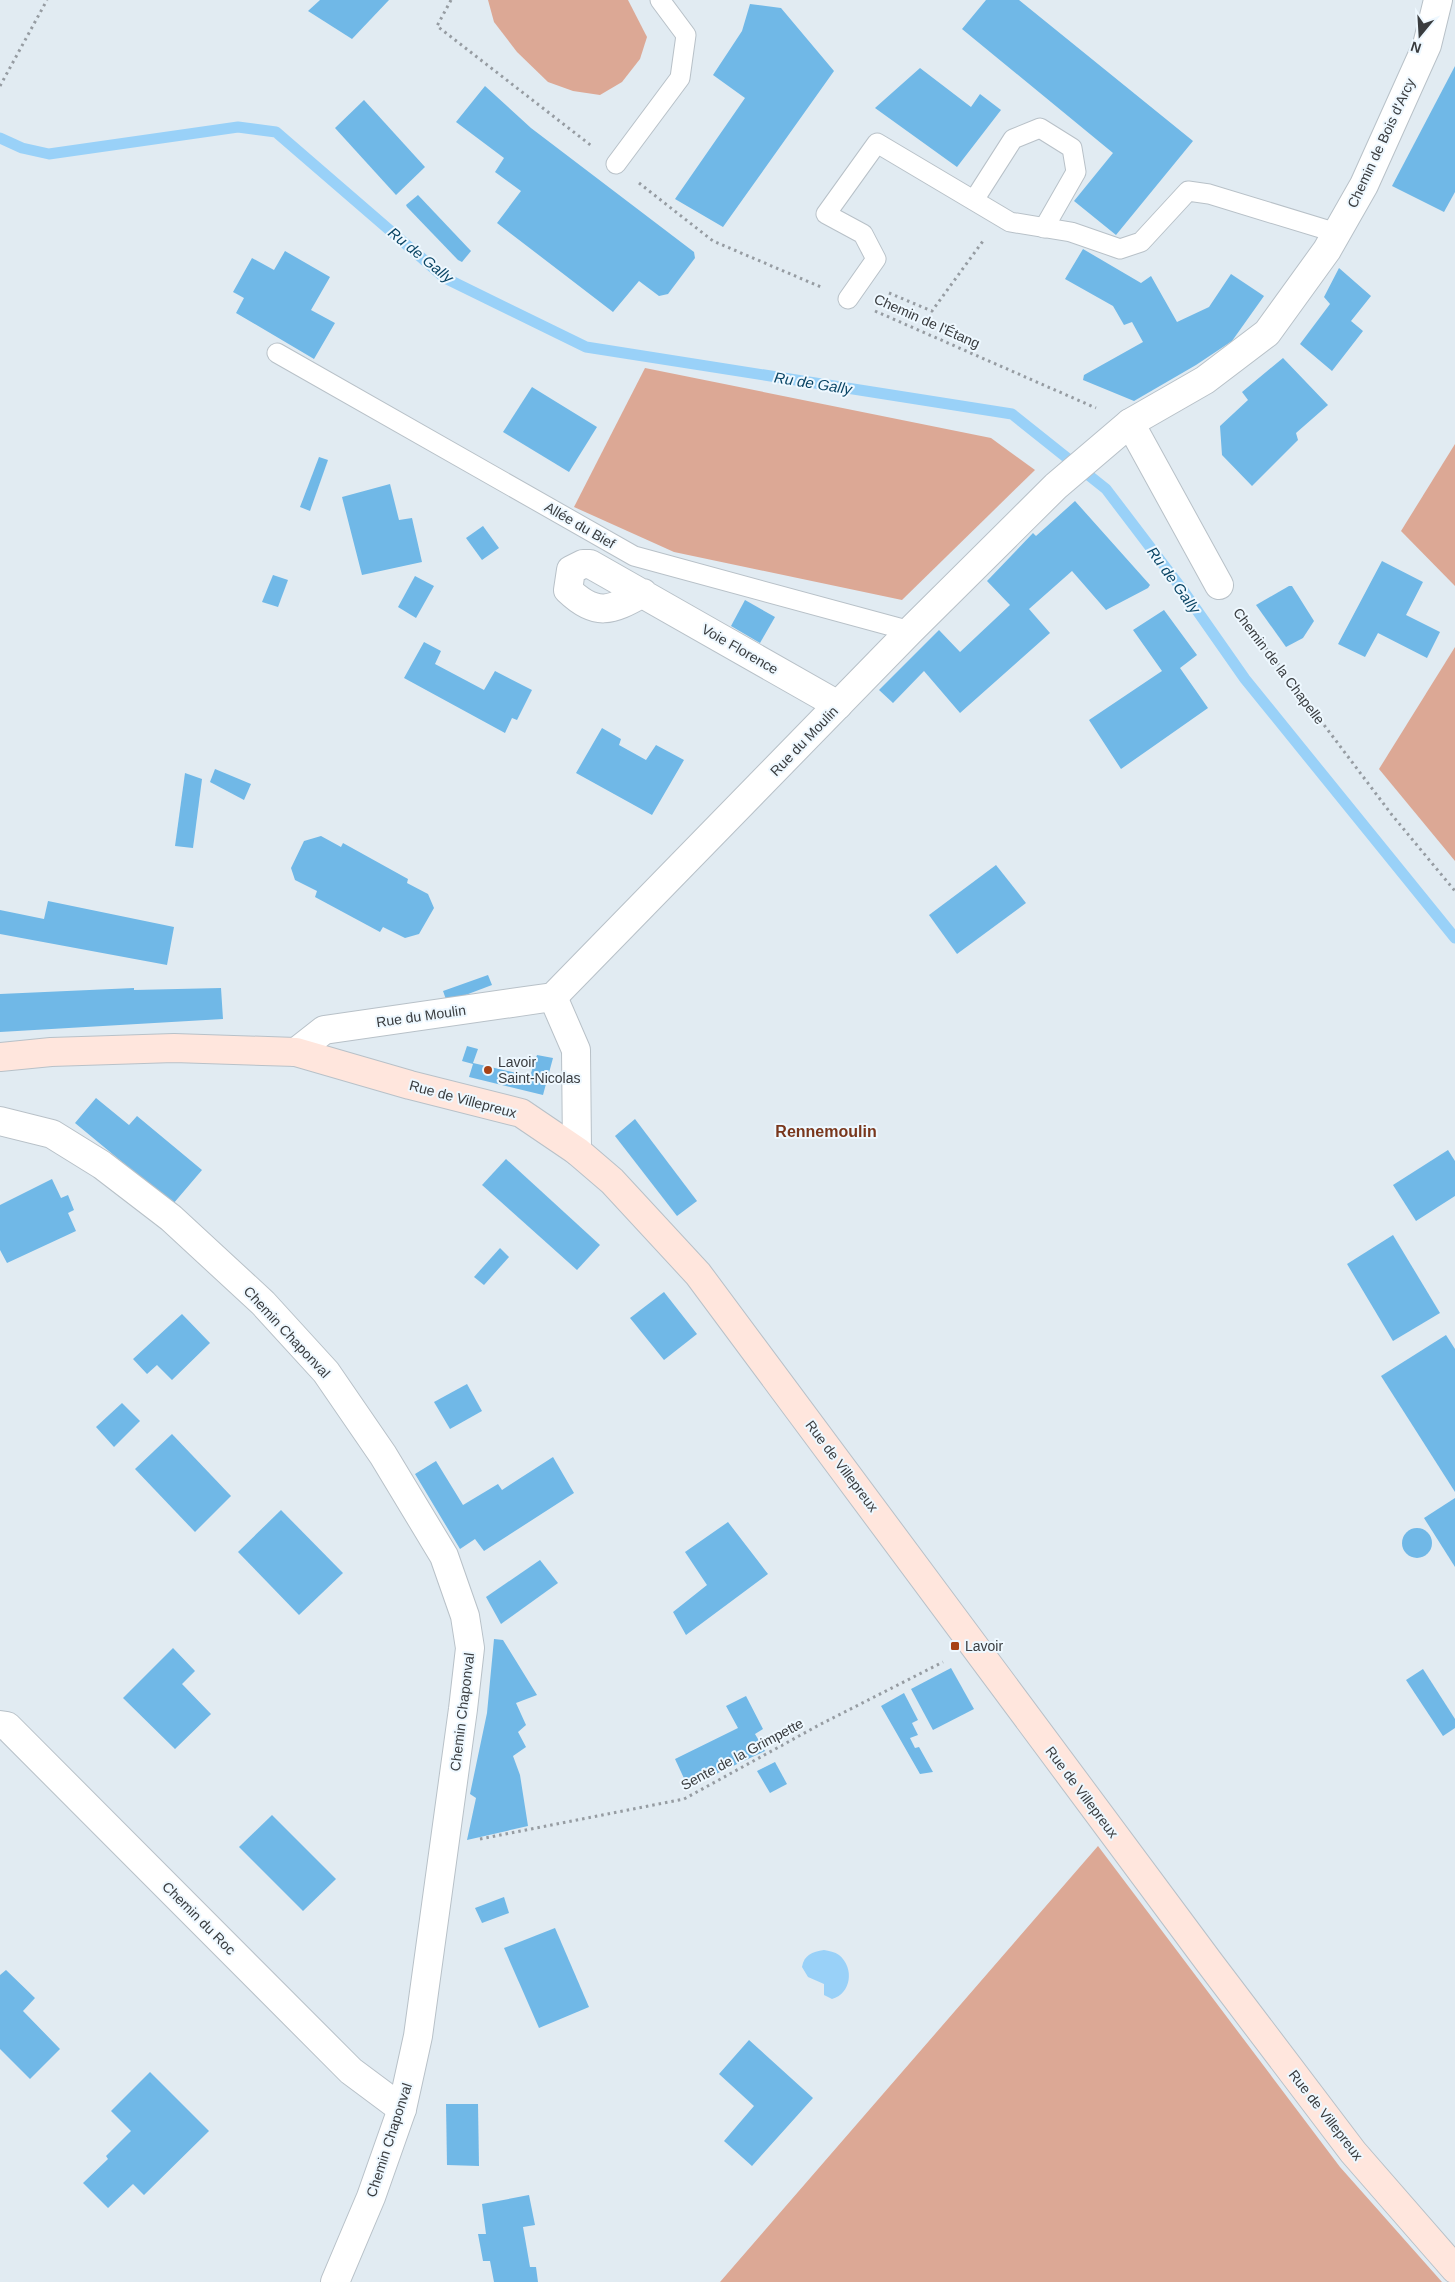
<svg xmlns="http://www.w3.org/2000/svg" width="1455" height="2282" font-family="Arial,sans-serif">
<style>
.green{fill:#dca895}
.water{fill:#99d1f8}
.lines{fill:none;stroke-linecap:round;stroke-linejoin:round}
.stream{stroke:#99d1f8;stroke-width:11}
.building{fill:#70b8e7}
.service-casing{stroke:#b8c1c8;stroke-width:21}
.minor-casing{stroke:#b8c1c8;stroke-width:30}
.secondary-casing{stroke:#b8c1c8;stroke-width:30}
.path{stroke:#969ca2;stroke-width:3;stroke-dasharray:2.5 4;stroke-linecap:butt}
.service{stroke:#fff;stroke-width:19}
.minor{stroke:#fff;stroke-width:28}
.secondary{stroke:#ffe6dd;stroke-width:28}
.poi-dot{fill:#a74216;stroke:#eef8ff;stroke-width:2}
.labels{text-anchor:middle;dominant-baseline:central;stroke-width:4;stroke-linejoin:round;paint-order:stroke}
.street-label{font-size:14px;fill:#393c3f;stroke:#eef8ff}
.poi-label{font-size:14px;fill:#393c3f;stroke:#eef8ff;text-anchor:start}
.water-label{font-size:15px;font-style:italic;fill:#094464;stroke:#eef8ff}
.quarter-label{font-size:16px;font-weight:bold;fill:#79371d;stroke:#eef8ff}
</style>
<rect width="100%" height="100%" fill="#e1ebf2"/>
<g class="green">
<path d="M488,0H628L647,37L640,59L622,82L600,95L573,91L548,82L517,52L494,22Z"/>
<path d="M645,368L991,438L1035,470L902,600L674,552L574,507Z"/>
<path d="M1455,444V586L1401,531Z"/>
<path d="M1455,647V861L1379,769Z"/>
<path d="M1098,1846L1340,2167L1442,2282H720Z"/>
</g>
<path class="water" d="M824,1950C829,1951 835,1952 839,1955C855,1968 851,1994 832,1999L824,1995V1984L808,1977L802,1967C804,1955 812,1952 824,1950Z"/>
<g class="lines">
<path class="stream" d="M0,138L22,148L49,154L238,127L276,132L445,278L586,347L1012,414L1106,489L1182,589L1245,679L1455,938"/>
</g>
<g class="building">
<path d="M320,0H389L352,39L308,11Z"/>
<path d="M986,0H1019L1193,141L1116,235L1074,201L1113,153L962,29Z"/>
<path d="M750,4L781,8L834,71L723,227L675,199L745,98L713,75L742,31Z"/>
<path d="M1455,66V192L1444,212L1392,186Z"/>
<path d="M920,68L971,107L980,94L1001,110L957,167L875,108Z"/>
<path d="M485,86L531,128L694,252L695,258L668,294L659,296L639,281L613,312L497,223L521,191L495,172L504,158L456,122Z"/>
<path d="M364,100L425,167L396,195L335,128Z"/>
<path d="M418,195L471,251L462,262L458,260L407,207L406,205Z"/>
<path d="M1083,249L1141,283L1151,276L1177,322L1209,307L1231,274L1264,296L1232,341L1196,365L1134,401L1083,380L1084,375L1143,342L1132,322L1124,325L1113,306L1065,279Z"/>
<path d="M285,251L330,277L311,310L335,323L314,359L236,313L244,298L233,292L252,258L274,270Z"/>
<path d="M1339,268L1371,296L1351,321L1363,331L1332,371L1300,344L1330,304L1324,297Z"/>
<path d="M1283,358L1328,405L1296,433L1298,440L1252,486L1222,455L1220,426L1248,400L1242,392Z"/>
<path d="M532,387L597,427L569,472L503,432Z"/>
<path d="M319,457L328,460L310,511L300,507Z"/>
<path d="M390,484L399,520L412,518L422,562L362,575L342,497Z"/>
<path d="M1075,501L1150,585L1148,588L1106,610L1072,571L1029,609L1050,633L960,713L924,671L893,703L879,690L939,630L960,652L1010,605L987,581L1033,533L1036,536Z"/>
<path d="M483,526L499,548L482,560L466,538Z"/>
<path d="M1382,561L1423,582L1406,615L1440,632L1427,658L1378,633L1365,657L1338,644Z"/>
<path d="M273,575L288,580L278,607L262,602Z"/>
<path d="M415,576L434,586L416,618L398,607Z"/>
<path d="M1289,586H1292L1314,621L1303,638L1286,647L1256,605Z"/>
<path d="M745,600L775,617L760,643L731,626Z"/>
<path d="M1164,610L1197,655L1180,668L1208,708L1121,769L1089,720L1162,671L1133,630Z"/>
<path d="M424,642L441,651L435,664L484,690L495,671L532,690L517,720L512,718L505,733L404,678Z"/>
<path d="M602,728L621,739L619,745L646,760L656,745L684,760L652,815L576,773Z"/>
<path d="M215,769L251,784L244,800L210,782Z"/>
<path d="M185,773L202,779L193,848L175,846Z"/>
<path d="M321,836L341,847L343,843L408,879L407,883L428,894L434,908L419,934L405,938L383,927L380,932L315,897L317,891L295,880L291,868L304,841Z"/>
<path d="M996,865L1026,903L957,954L929,915Z"/>
<path d="M48,901L174,927L167,965L0,934V910L44,919Z"/>
<path d="M488,975L492,985L447,1002L443,991Z"/>
<path d="M134,988V990L221,988L223,1019L0,1032V994Z"/>
<path d="M467,1046L478,1049L473,1063L530,1076L537,1055L553,1058L543,1095L469,1077L473,1064L462,1061Z"/>
<path d="M96,1098L129,1125L137,1116L202,1170L173,1204L75,1123Z"/>
<path d="M635,1119L697,1201L677,1216L615,1136Z"/>
<path d="M1448,1150L1455,1161V1196L1416,1221L1393,1185Z"/>
<path d="M506,1159L600,1245L577,1270L482,1185Z"/>
<path d="M52,1179L61,1198L68,1195L74,1210L68,1213L76,1231L7,1263L0,1250V1205Z"/>
<path d="M1393,1235L1440,1313L1393,1341L1347,1264Z"/>
<path d="M500,1248L509,1257L484,1285L474,1277Z"/>
<path d="M664,1292L697,1334L664,1360L630,1318Z"/>
<path d="M182,1314L210,1343L172,1380L157,1365L147,1374L133,1359Z"/>
<path d="M1446,1335L1455,1349V1492L1381,1376Z"/>
<path d="M467,1384L482,1411L450,1429L434,1402Z"/>
<path d="M122,1403L140,1421L114,1447L96,1427Z"/>
<path d="M172,1434L231,1496L195,1532L135,1469Z"/>
<path d="M553,1457L574,1493L484,1551L475,1539L460,1549L415,1474L436,1461L463,1505L498,1484L502,1490Z"/>
<path d="M1455,1498V1567L1424,1518Z"/>
<path d="M281,1510L343,1573L299,1615L238,1552Z"/>
<path d="M728,1522L768,1574L686,1635L673,1612L707,1585L685,1552Z"/>
<circle cx="1417" cy="1543" r="15"/>
<path d="M540,1560L558,1583L501,1624L486,1597Z"/>
<path d="M494,1639L503,1640L537,1695L516,1703L526,1725L518,1732L526,1747L513,1756L520,1775L528,1826L467,1840L476,1798L470,1794L487,1713Z"/>
<path d="M173,1648L195,1671L182,1684L211,1714L175,1749L123,1698Z"/>
<path d="M951,1668L974,1709L933,1730L911,1689Z"/>
<path d="M1423,1669L1455,1719V1728L1443,1736L1406,1680Z"/>
<path d="M904,1693L918,1720L912,1723L918,1735L910,1738L915,1748L919,1747L933,1772L920,1774L881,1706Z"/>
<path d="M746,1696L763,1729L755,1734L765,1751L688,1787L675,1759L738,1728L726,1706Z"/>
<path d="M775,1762L787,1784L770,1793L757,1771Z"/>
<path d="M272,1815L336,1879L303,1911L239,1847Z"/>
<path d="M504,1897L509,1913L482,1923L475,1908Z"/>
<path d="M555,1928L589,2007L539,2028L504,1948Z"/>
<path d="M6,1970L35,1998L23,2011L60,2049L30,2079L0,2049V1975Z"/>
<path d="M749,2040L813,2098L752,2166L724,2141L754,2106L719,2074Z"/>
<path d="M150,2072L209,2131L144,2195L133,2184L108,2208L83,2183L108,2159L106,2156L131,2131L111,2111Z"/>
<path d="M446,2104H478L479,2166L447,2165Z"/>
<path d="M529,2195L535,2225L523,2227L530,2267H536L538,2282H494L490,2261H483L478,2234H486L482,2204Z"/>
</g>
<g class="lines">
<defs>
<g id="service">
<path d="M616,164L680,78L686,35L660,0"/>
<path d="M974,200L1013,139L1040,128L1072,148L1076,172L1044,228"/>
<path d="M848,299L876,259L863,234L826,214L877,143L1010,222L1071,232L1120,249L1141,242L1188,191L1209,194L1337,233"/>
<path d="M277,353L634,556L910,631"/>
</g>
<g id="minor">
<path d="M1130,423L1219,585"/>
<path d="M643,593C611,611 596,617 568,590L571,570L583,564H590L838,705"/>
<path d="M553,997L576,1050L577,1151"/>
<path d="M296,1052L324,1030L553,997L910,631L1056,486L1130,423L1205,380L1267,333L1327,250L1364,185L1427,45L1438,0"/>
<path d="M0,1121L52,1134L102,1165L171,1218L263,1303L326,1372L383,1455L444,1556L465,1616L470,1648L463,1709L418,2036L402,2109L371,2197L335,2282"/>
<path d="M0,1725L7,1726L351,2071L402,2109"/>
</g>
<path id="secondary" d="M0,1057L51,1052L174,1048L296,1052L410,1085L521,1113L577,1151L612,1181L698,1274L1209,1962L1353,2152L1455,2269"/>
</defs>
<use href="#service" class="service-casing"/>
<use href="#minor" class="minor-casing"/>
<use href="#secondary" class="secondary-casing"/>
<g class="path">
<path d="M451,0L437,26L593,147"/>
<path d="M0,86L47,0"/>
<path d="M639,183L713,241L821,287"/>
<path d="M889,293L932,311L983,241"/>
<path d="M875,311L1096,408"/>
<path d="M1238,611L1392,815L1455,891"/>
<path d="M480,1839L684,1799L819,1725L943,1662"/>
</g>
<use href="#service" class="service"/>
<use href="#minor" class="minor"/>
<use href="#secondary" class="secondary"/>
</g>
<g class="poi-dot">
<circle cx="488" cy="1070" r="5"/>
<rect x="950" y="1641" width="10" height="10" rx="2.5"/>
</g>
<g class="labels">
<g class="street-label">
<text transform="translate(1381 143) rotate(-65)">Chemin de Bois d'Arcy</text>
<text transform="translate(927 321) rotate(24)">Chemin de l'Étang</text>
<text transform="translate(580 525) rotate(30)">Allée du Bief</text>
<text transform="translate(740 649) rotate(30)">Voie Florence</text>
<text transform="translate(1279 666) rotate(53)">Chemin de la Chapelle</text>
<text transform="translate(804 741) rotate(-46)">Rue du Moulin</text>
<text transform="translate(421 1016) rotate(-8)">Rue du Moulin</text>
<text transform="translate(463 1099) rotate(15)">Rue de Villepreux</text>
<text transform="translate(287 1332) rotate(47)">Chemin Chaponval</text>
<text transform="translate(842 1466) rotate(53)">Rue de Villepreux</text>
<text transform="translate(462 1712) rotate(-83)">Chemin Chaponval</text>
<text transform="translate(742 1754) rotate(-28)">Sente de la Grimpette</text>
<text transform="translate(1082 1792) rotate(53)">Rue de Villepreux</text>
<text transform="translate(199 1918) rotate(45)">Chemin du Roc</text>
<text transform="translate(1326 2115) rotate(52)">Rue de Villepreux</text>
<text transform="translate(389 2140) rotate(-72)">Chemin Chaponval</text>
</g>
<g class="poi-label">
<text x="498" y="1062">Lavoir<tspan x="498" dy="16">Saint-Nicolas</tspan></text>
<text x="965" y="1646">Lavoir</text>
</g>
<g class="water-label">
<text transform="translate(421 255) rotate(39)">Ru de Gally</text>
<text transform="translate(813 383) rotate(9)">Ru de Gally</text>
<text transform="translate(1174 580) rotate(54)">Ru de Gally</text>
</g>
<g class="quarter-label">
<text x="826" y="1131">Rennemoulin</text>
</g>
</g>
<g transform="translate(1420 35) rotate(198)" stroke="#eef8ff" stroke-width="4" paint-order="stroke">
<path d="M0-4L9 19L0 12L-9 19Z" fill="#393c3f"/>
<text y="-8" font-size="14" font-weight="bold" text-anchor="middle" fill="#393c3f">N</text>
</g>
</svg>
